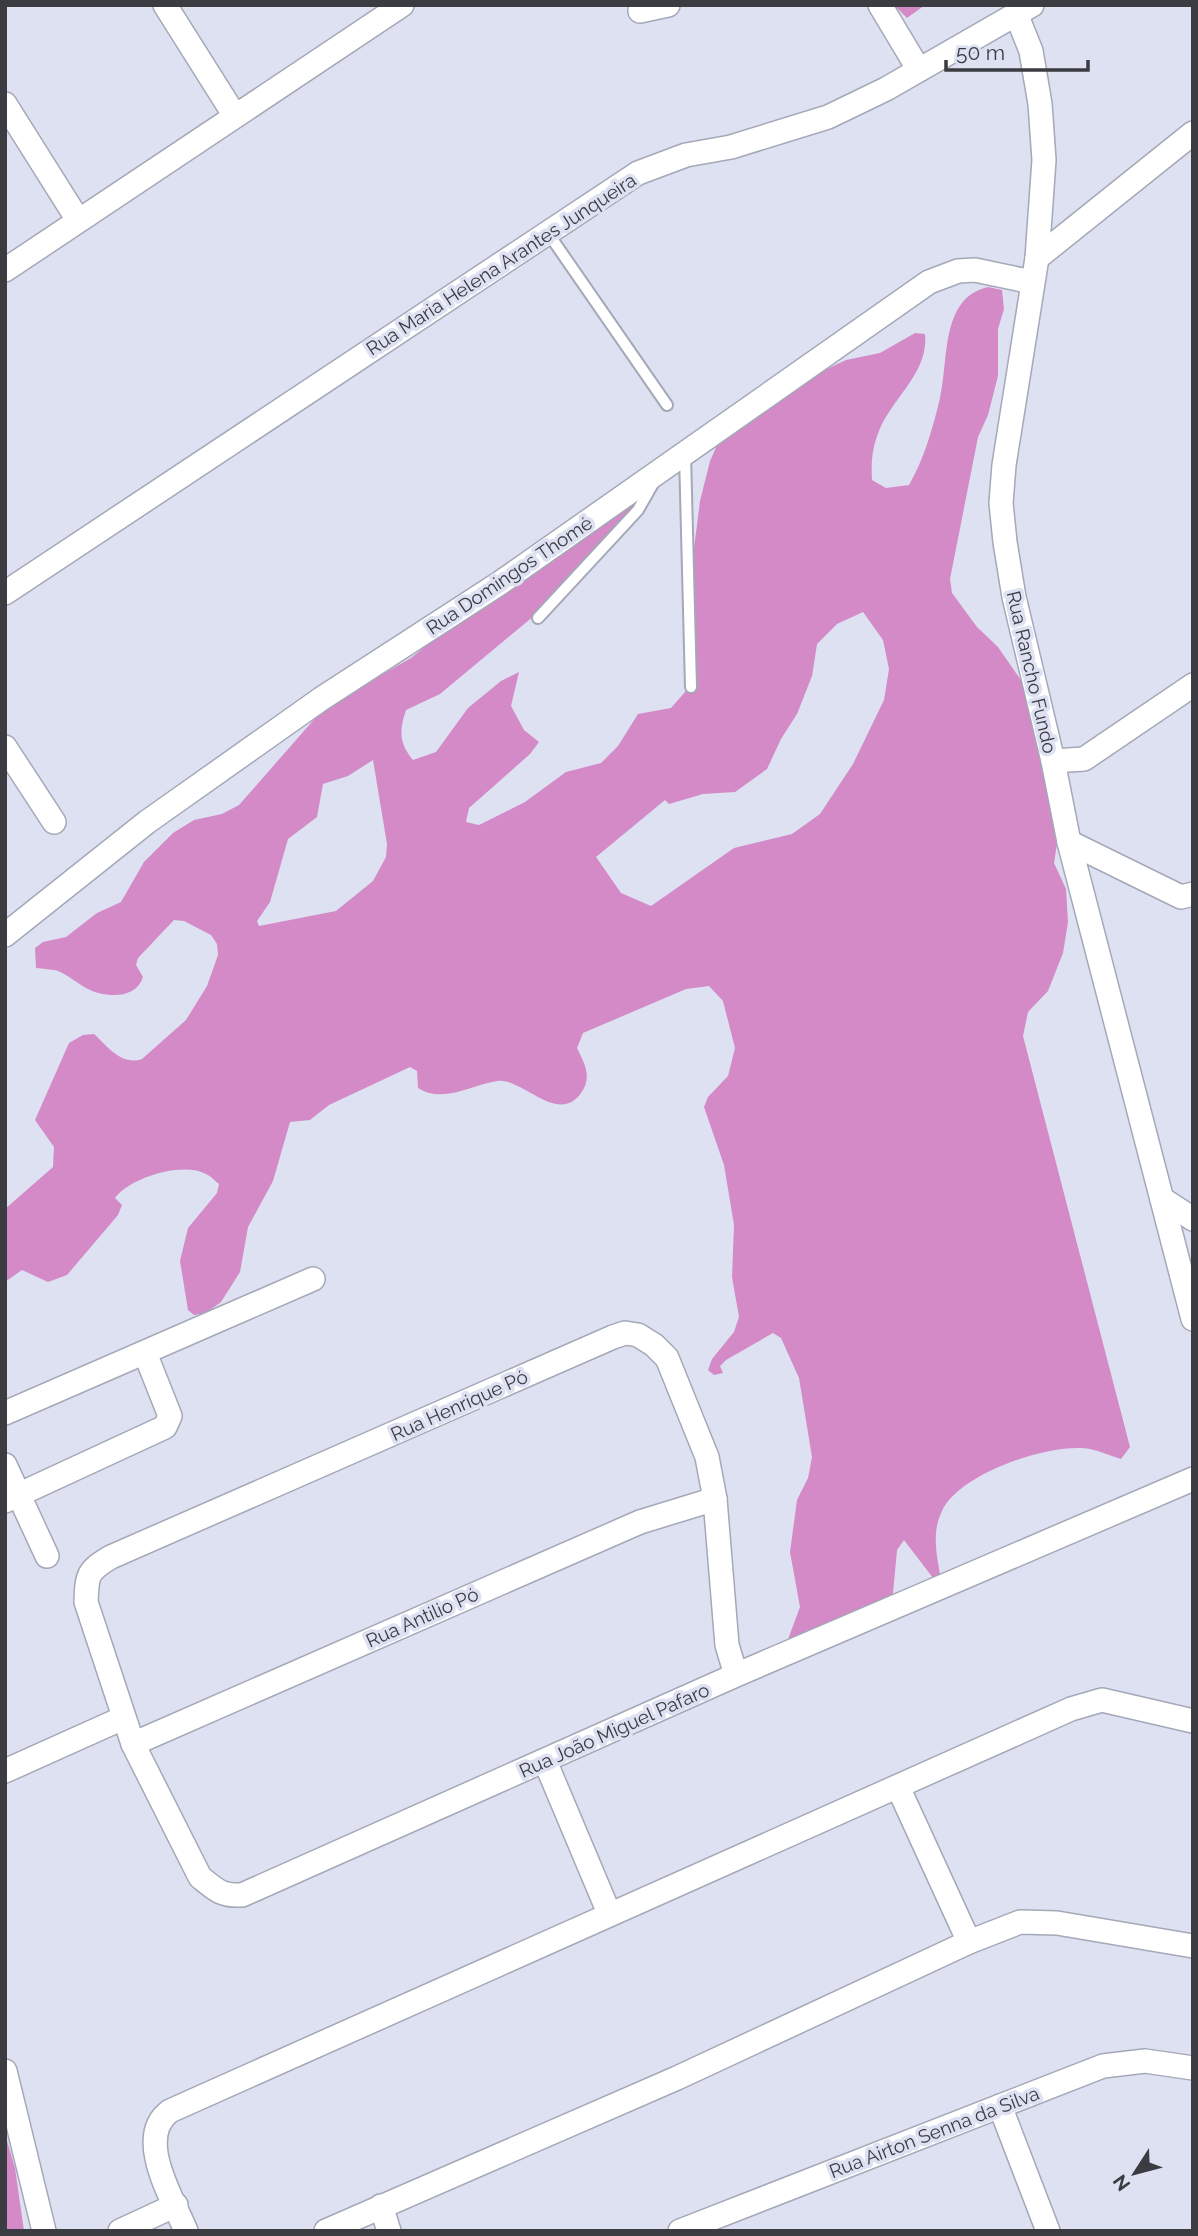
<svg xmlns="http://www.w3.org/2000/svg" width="1198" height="2236" font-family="Raleway,sans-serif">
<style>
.forest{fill:#d38ac7;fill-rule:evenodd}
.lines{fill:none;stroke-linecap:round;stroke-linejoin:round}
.lane-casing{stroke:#a4a8b7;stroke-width:14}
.street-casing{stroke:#a4a8b7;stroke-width:26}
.lane{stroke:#fff;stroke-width:10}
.street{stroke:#fff;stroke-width:23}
.labels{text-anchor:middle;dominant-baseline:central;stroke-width:7;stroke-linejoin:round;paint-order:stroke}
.street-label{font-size:19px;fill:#3a3c42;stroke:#dde1f1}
</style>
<rect width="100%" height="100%" fill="#dde1f1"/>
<g class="forest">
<path d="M894,5H925L907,18Z"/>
<path d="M988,287L1002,290L1004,309L998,329V376L988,415L978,437L950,579L952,593L977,627L998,647L1043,712L1067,764L1069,797L1059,831L1054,863L1066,889L1068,922L1063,953L1048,991L1028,1012L1023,1036L1130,1447L1121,1459C1111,1456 1100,1451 1090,1449C1052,1442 959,1473 942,1511C931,1533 937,1557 941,1580L933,1578L904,1540L897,1550L893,1593L886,1607L866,1619L838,1618L814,1639L787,1642L800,1607L790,1552L797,1500L808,1478L812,1457L799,1378L781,1338L773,1333L726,1360L720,1366L723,1373L714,1375L708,1370L712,1359L734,1332L739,1317L732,1277L734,1225L724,1165L704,1107L708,1097L728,1076L735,1048L723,1001L709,986L686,989L583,1033L577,1048C584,1063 593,1077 581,1093C558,1126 522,1077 497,1081C471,1085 443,1104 418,1088L417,1071L410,1067L329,1105L310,1120L290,1122L273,1181L248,1227L240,1272L221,1302L206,1313L194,1315L188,1310L180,1261L188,1228L217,1193L219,1184C215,1181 211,1176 206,1174C183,1161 129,1178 115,1198L122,1205L118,1215L67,1275L48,1282L22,1270L5,1282V1209L53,1167L54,1147L35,1120L69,1043L83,1035L94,1034C108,1047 122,1066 142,1059L186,1020L207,986L218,955L217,944L211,935L184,921L174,920L138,958L136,965L143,977C136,1000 104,998 86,988C77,983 68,975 58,971C51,969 42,969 36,968L35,948L43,942L66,937L97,913L121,902L144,862L173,833L194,820L222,814L239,805L325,707L411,658L483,600L646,492L600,547L535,615L440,694L406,710C399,731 399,743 413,760L436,752L468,708L501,681L519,672L511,706L524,730L539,742L530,754L469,808L466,822L479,825L525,802L566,772L601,763L618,746L638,714L671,708L692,684L690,580L700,501L710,461L727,423L780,391L846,360L880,353L915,333L925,334C929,373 892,398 879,431C872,448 871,463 872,480L886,488L909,485C924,459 933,428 940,398C949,360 940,298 988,287ZM863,612L883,640L889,669L884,700L853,764L820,814L792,834L734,848L651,906L621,893L596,857L665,800L669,804L703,794L735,792L767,769L781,739L797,714L812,676L817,644L837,624ZM373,760L387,844L386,857L373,881L336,911L259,926L257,921L270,902L288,839L317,817L323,784L348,776Z"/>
<path d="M5,2134L15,2168L24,2231H5Z"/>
</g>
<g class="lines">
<defs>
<g id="lane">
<path d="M548,233L667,405"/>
<path d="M685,454L691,687"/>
<path d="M538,618L638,510L654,482"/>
</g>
<g id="street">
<path d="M165,5L235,116"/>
<path d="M880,5L919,70"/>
<path d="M640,11L668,5"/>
<path d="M1017,16L1031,51L1040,104L1044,160L1037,258L1004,465L1001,503L1005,542L1014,597L1053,761L1069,842L1193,1319"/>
<path d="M5,104L78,220"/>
<path d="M1037,258L1193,133"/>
<path d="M5,270L402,5"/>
<path d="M5,593L638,173L686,155L731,147L828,117L886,89L1032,5"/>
<path d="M5,747L54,822"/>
<path d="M1053,761L1084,759L1193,685"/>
<path d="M1069,842L1181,897L1193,894"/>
<path d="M5,935L147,822L321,699L500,583L929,282L958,271L975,270L1032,282"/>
<path d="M1162,1199L1193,1219"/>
<path d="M5,1413L313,1279"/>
<path d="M5,1465L47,1556"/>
<path d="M5,1501L165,1427L170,1416L149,1363"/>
<path d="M736,1675L727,1645L715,1499L707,1457L667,1358L654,1345L638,1335L625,1333L613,1337L111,1557C87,1571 87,1575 86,1602L133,1744L200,1877C216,1890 221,1896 242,1895L736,1675L1193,1479"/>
<path d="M133,1744L640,1522L715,1499"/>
<path d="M545,1761L609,1913"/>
<path d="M5,1771L123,1718"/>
<path d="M898,1787L969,1942"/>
<path d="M5,2071L44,2231"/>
<path d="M1000,2106L1048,2231"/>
<path d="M381,2206L389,2231"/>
<path d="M120,2231L176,2205"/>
<path d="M186,2231C173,2199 134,2137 170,2111L1071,1709L1102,1700L1193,1721"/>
<path d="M326,2231L677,2078L969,1942L1020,1922L1057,1923L1193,1946"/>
<path d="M680,2231L1103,2066L1145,2061L1193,2068"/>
</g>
</defs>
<use href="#lane" class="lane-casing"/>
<use href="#street" class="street-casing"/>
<use href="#lane" class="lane"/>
<use href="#street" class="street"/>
</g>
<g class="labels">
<g class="street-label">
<text transform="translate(501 264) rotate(-33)">Rua Maria Helena Arantes Junqueira</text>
<text transform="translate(509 575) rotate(-34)">Rua Domingos Thomé</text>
<text transform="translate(1032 672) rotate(77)">Rua Rancho Fundo</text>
<text transform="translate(459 1405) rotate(-24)">Rua Henrique Pó</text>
<text transform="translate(422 1617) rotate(-24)">Rua Antilio Pó</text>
<text transform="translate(614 1730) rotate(-24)">Rua João Miguel Pafaro</text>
<text transform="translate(934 2132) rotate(-21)">Rua Airton Senna da Silva</text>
</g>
</g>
<rect width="1198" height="2236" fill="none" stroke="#3a3c42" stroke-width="14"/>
<g transform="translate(1135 2173) rotate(234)" stroke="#dde1f1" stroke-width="5" paint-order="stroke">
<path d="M0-5L12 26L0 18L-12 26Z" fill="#3a3c42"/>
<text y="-10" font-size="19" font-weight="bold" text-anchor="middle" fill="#3a3c42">N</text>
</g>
<path d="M946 60v10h142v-10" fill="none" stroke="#3a3c42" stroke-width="3.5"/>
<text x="956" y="60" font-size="21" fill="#3a3c42" stroke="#dde1f1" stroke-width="5" paint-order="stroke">50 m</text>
</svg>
